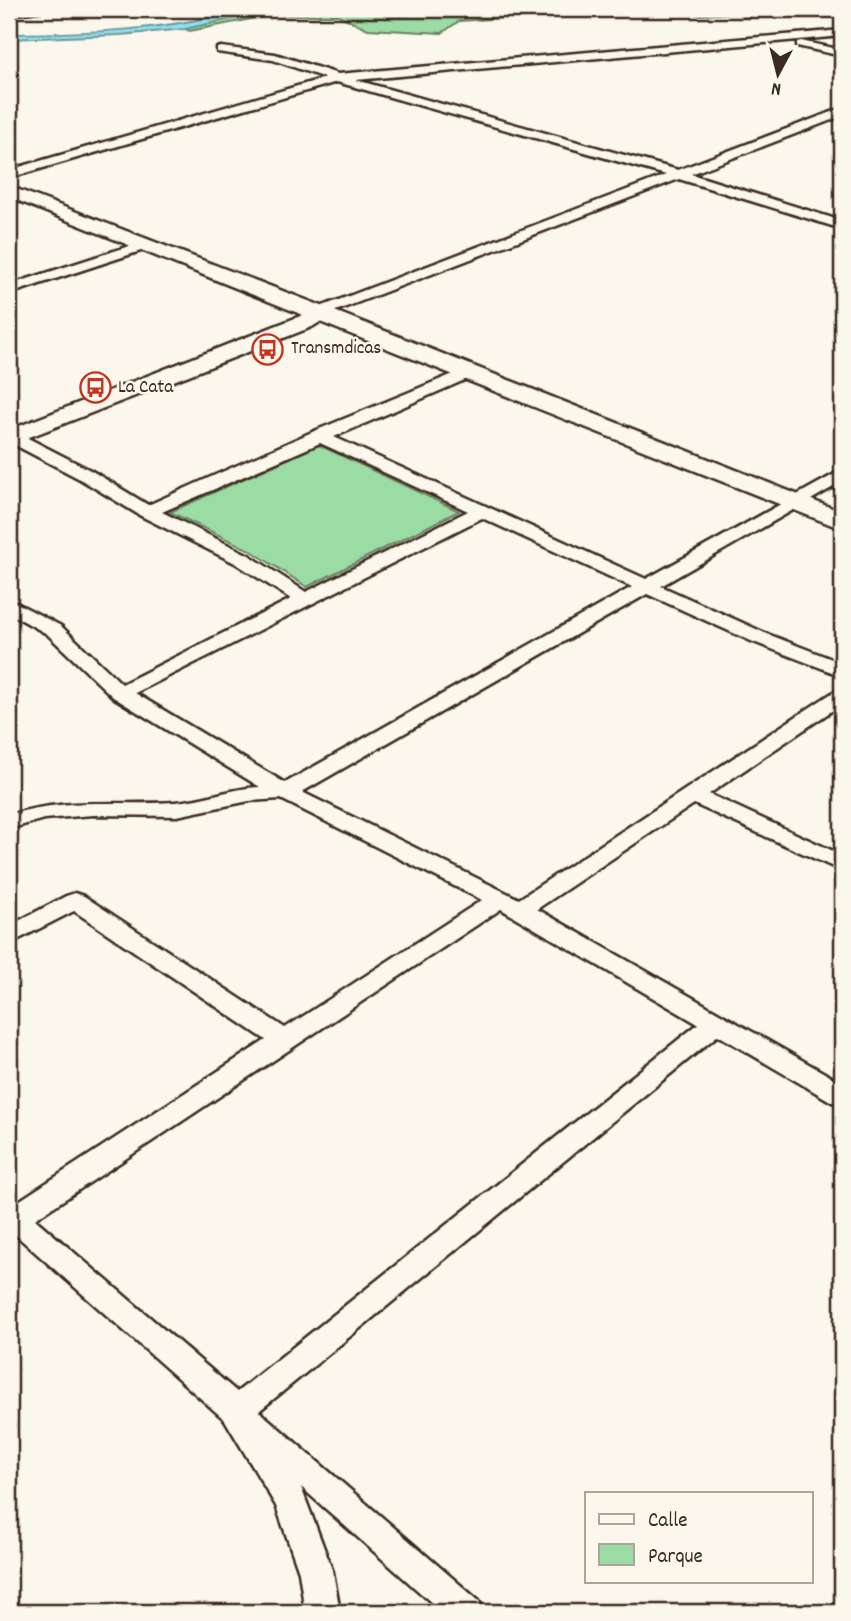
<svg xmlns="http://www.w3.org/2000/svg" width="851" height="1621" font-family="Dekko,sans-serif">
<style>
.green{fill:#9bdba4;stroke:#6b8261;stroke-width:2}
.water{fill:#8fdfec;stroke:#6d979a;stroke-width:2}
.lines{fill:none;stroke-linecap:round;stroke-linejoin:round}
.stream{fill:#6d979a;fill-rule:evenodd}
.street-casing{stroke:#3b2a1e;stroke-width:5}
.secondary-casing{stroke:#3b2a1e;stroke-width:5}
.street{fill:#fbf7ec;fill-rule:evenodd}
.secondary{fill:#fbf7ec;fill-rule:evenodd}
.wall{fill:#b9a078;stroke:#3b2a1e;stroke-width:2}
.shaded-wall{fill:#968262;stroke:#3b2a1e;stroke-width:2}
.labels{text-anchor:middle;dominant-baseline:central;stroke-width:5;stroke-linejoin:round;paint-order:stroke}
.far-poi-label{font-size:19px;fill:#3b2a1e;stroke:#fbf7ec;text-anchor:start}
</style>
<rect width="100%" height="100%" fill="#fbf7ec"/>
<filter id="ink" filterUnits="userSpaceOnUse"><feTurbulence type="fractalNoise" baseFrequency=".0143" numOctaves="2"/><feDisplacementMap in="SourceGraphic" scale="14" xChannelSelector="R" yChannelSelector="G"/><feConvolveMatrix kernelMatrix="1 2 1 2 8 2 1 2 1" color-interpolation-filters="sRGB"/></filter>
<g filter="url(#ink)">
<g class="green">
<path d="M276,9H344L397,16L502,9H651L459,21L442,33L368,29L338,15H272L190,31L185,29Z"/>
<path d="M676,9H779L757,12L760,16L744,17L737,13L700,15Z"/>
<path d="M319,445L459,511L307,587L250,550L170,512Z"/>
</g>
<g class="water">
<path d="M243,9H276L185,29L120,35L9,39V34C88,33 167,31 243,9Z"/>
<path d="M344,9H502L397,16Z"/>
</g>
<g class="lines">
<path class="stream" d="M342,9H351L397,15L488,9H504L397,17Z"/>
<defs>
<g id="street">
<path d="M65,9H77L80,12L75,15Z"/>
<path d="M842,30V36L356,80L678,170L842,108V116L691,174L842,221V229L679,179L320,317L315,315L312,312L315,309L666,175L337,82L9,178V170L325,78L273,60L217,52V48L221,47L275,54L338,74Z"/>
<path d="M801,41L842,50V56L797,46V42Z"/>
<path d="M145,241L152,245L150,248L9,294V285Z"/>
<path d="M468,368L476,373L474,376L334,437L646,579L842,470V482L661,586L765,633L842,663V676L751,641L647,594L302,792L519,899L835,691L842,689V704L709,794L842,855V871L694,804L537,909L842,1083V1104L832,1102L718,1035L259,1411L479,1601L485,1612H442L301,1487L333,1572L340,1612H305L299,1572L276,1506L225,1420L9,1229V1202L14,1204L266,1040L74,911L9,944V926L66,896L75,893L84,896L285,1028L482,900L281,799L249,801L177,816L93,815L44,819L9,829V815C66,797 117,806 175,802C204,800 231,788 260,787L113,697L47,634L9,613V599L61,626L122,684L291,599L235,563L141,516L80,479L9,442V433H18L92,471L148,505L312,432ZM320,443L468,511L306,592L249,555L162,512ZM482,518L632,587L285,783L135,693ZM501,909L698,1024L237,1392L35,1219Z"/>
</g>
<path id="secondary" d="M9,186L327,308L842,512V529L320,322L312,327L9,445V430L303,315L9,197Z"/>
</defs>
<use href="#street" class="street-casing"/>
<use href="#secondary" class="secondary-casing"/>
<use href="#street" class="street"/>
<use href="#secondary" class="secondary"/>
</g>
<path class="wall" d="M10,9H57V10L20,15Z"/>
<path class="shaded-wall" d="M19,9H57V10L20,15Z"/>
</g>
<defs>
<symbol id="bus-ring" viewBox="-11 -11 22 22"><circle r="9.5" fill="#fbf7ec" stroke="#c8321e" stroke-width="1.5"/><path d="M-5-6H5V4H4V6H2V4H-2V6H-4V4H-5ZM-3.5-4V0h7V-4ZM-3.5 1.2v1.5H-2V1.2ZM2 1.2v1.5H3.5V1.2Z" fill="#c8321e"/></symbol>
</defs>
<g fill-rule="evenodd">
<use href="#bus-ring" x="250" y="332" width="35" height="35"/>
<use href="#bus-ring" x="78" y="370" width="35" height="35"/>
</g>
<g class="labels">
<g class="far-poi-label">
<text x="291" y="349">Transmdicas</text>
<text x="118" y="388">La Cata</text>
</g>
</g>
<rect width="851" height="1621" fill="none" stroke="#fbf7ec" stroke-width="35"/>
<rect x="18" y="18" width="816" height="1586" fill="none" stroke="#3b2a1e" stroke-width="2.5" filter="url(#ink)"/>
<rect x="585" y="1492" width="228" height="91" fill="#fbf7ec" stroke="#aea59a" stroke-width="2"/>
<rect x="599" y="1514" width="35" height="10" fill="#fbf7ec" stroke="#aea59a" stroke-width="2"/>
<text x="648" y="1526" font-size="21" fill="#3b2a1e">Calle</text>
<rect x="599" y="1544" width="35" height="21" fill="#9bdba4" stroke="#aea59a" stroke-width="2"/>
<text x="648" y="1562" font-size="21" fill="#3b2a1e">Parque</text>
<g transform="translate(778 74) rotate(187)" stroke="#fbf7ec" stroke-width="5" paint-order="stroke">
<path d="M0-5L12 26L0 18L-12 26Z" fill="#3b2a1e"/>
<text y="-10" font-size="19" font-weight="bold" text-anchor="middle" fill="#3b2a1e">N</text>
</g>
</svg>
